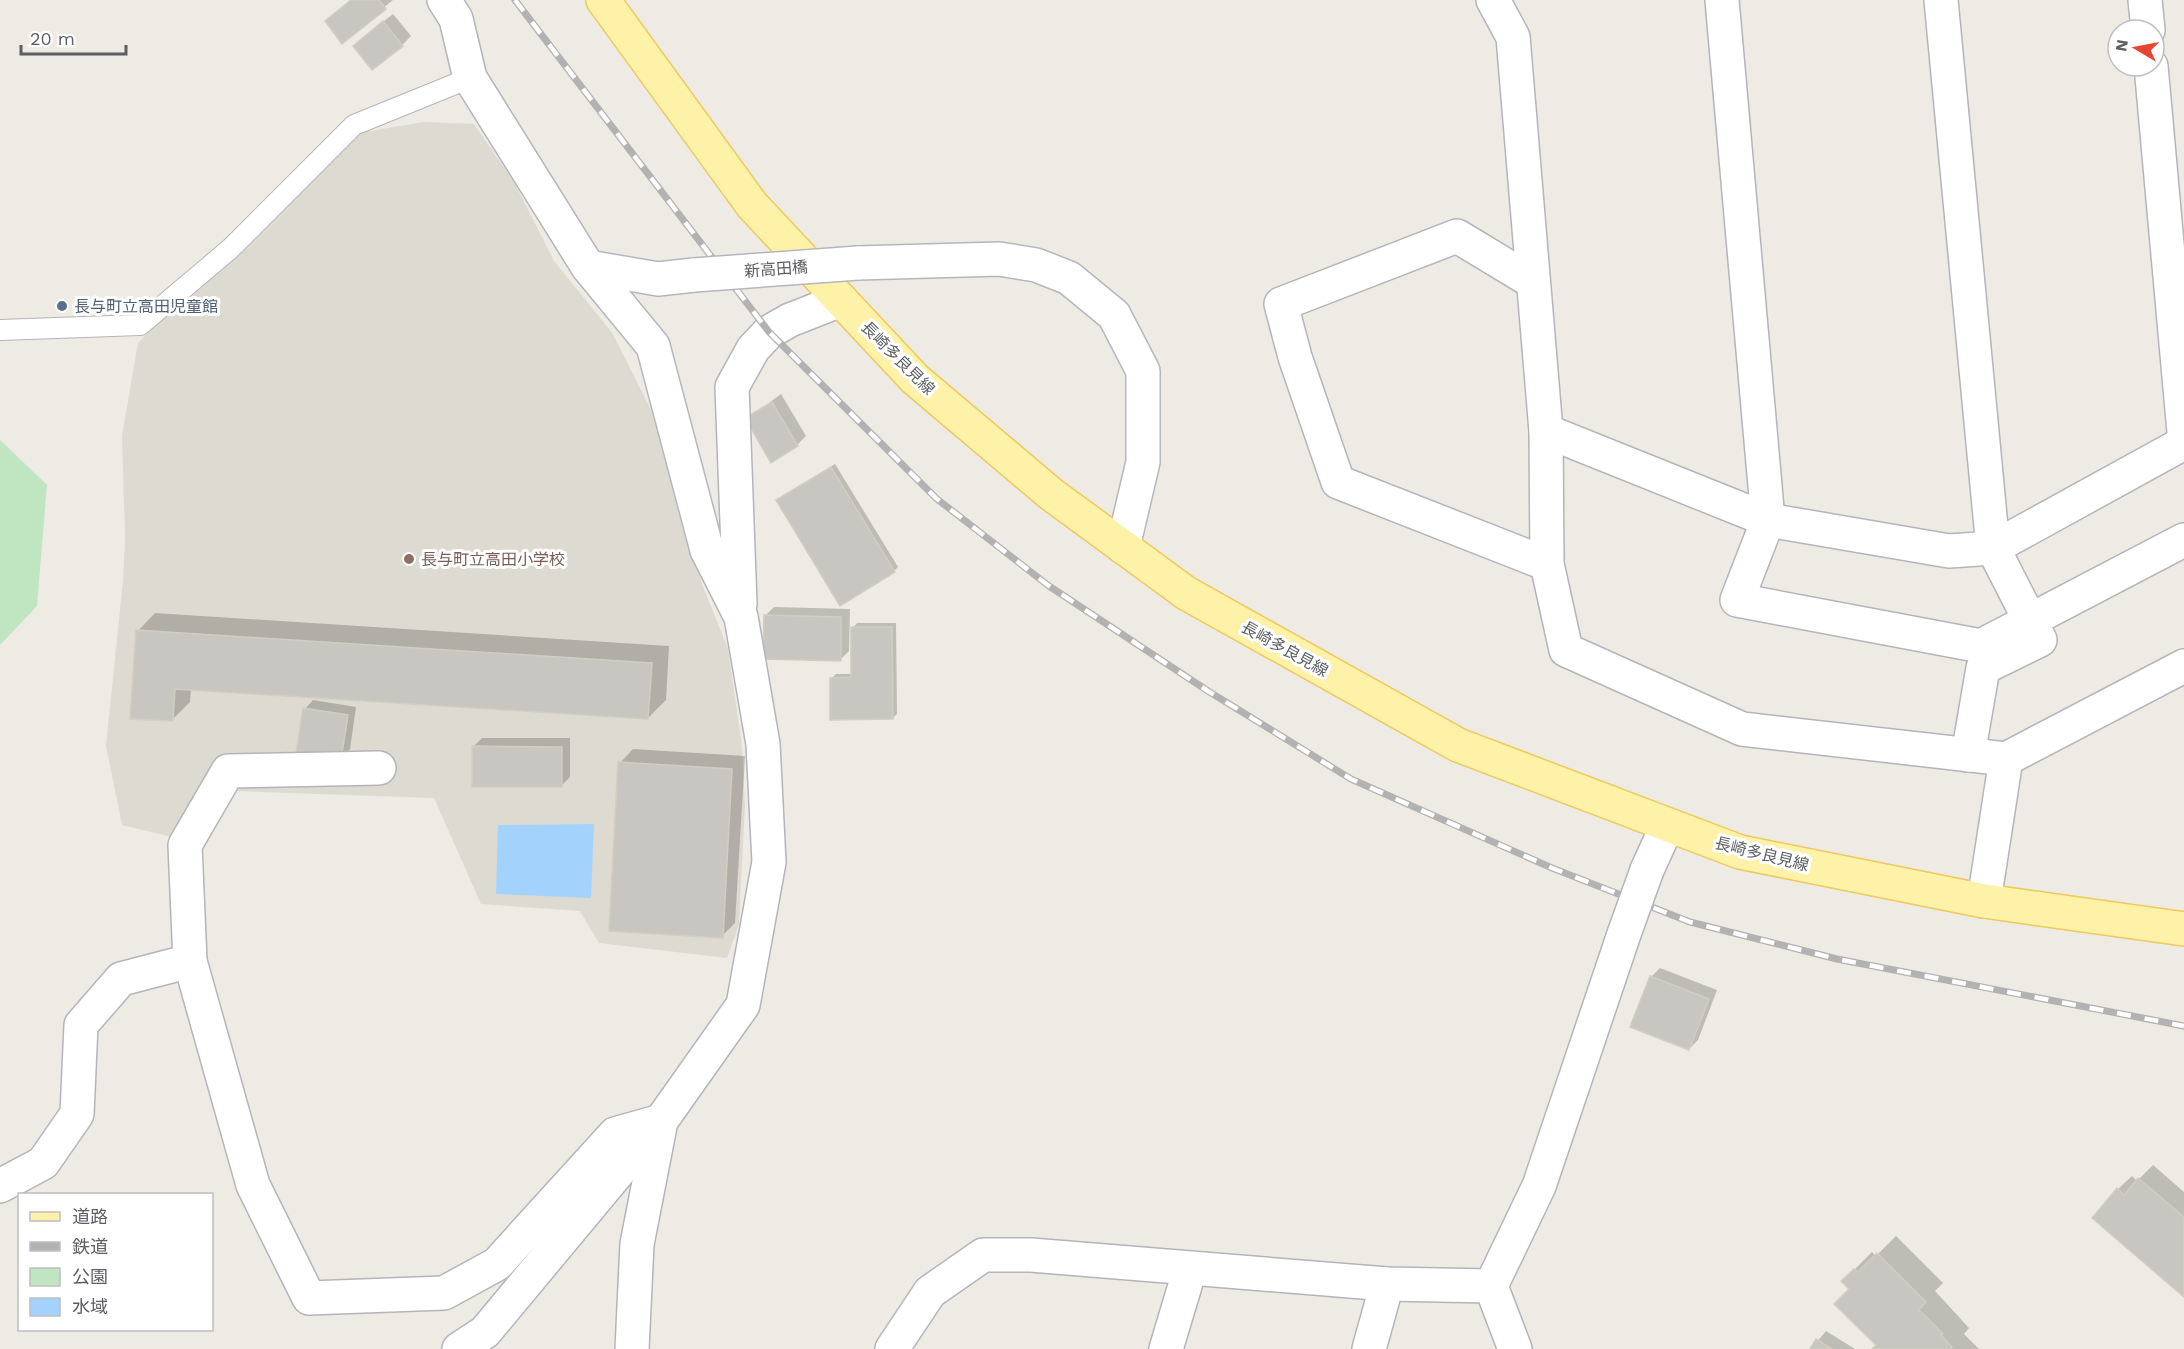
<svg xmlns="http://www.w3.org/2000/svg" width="2184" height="1349" font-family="'Work Sans','Noto Sans JP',sans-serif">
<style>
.education{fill:#dddad1}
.green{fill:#c0e5c1}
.water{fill:#a3d3fd}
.shadow{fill:#0003}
.building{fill:#c8c6c0;stroke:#d2cdc1;stroke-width:1.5}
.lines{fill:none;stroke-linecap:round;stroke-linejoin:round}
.lane-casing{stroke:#b3b5ba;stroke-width:22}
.street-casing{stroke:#b3b5ba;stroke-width:36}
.secondary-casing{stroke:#b4b7bd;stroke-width:36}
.primary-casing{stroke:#eec95b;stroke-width:36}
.lane{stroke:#fff;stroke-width:20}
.street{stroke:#fff;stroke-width:33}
.secondary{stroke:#fff;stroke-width:33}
.primary{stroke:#fdf2a8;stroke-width:33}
.rail-casing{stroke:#b2b2b3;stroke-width:7}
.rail{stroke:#fff;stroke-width:4.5;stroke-dasharray:14;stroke-linecap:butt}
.street-bridge-casing{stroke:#b3b5ba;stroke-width:36;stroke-linecap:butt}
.secondary-bridge-casing{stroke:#b4b7bd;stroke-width:36;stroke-linecap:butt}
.street-bridge{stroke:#fff;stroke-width:33}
.secondary-bridge{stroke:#fff;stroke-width:33}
.service-dot{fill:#5c6f8a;stroke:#fff;stroke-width:2}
.education-dot{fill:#8d6e63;stroke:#fff;stroke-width:2}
.labels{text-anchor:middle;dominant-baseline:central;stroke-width:6;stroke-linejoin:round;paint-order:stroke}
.street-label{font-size:16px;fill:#5b5e63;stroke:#fff}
.service-label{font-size:16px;fill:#4e5e75;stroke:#fff;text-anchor:start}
.education-label{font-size:16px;fill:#785e54;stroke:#fff;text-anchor:start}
</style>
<rect width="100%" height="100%" fill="#edebe3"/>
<path class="education" d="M424,122L474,124L514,182L554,261L613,334L653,414L702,584L728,649L742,746L745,806L739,924L727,958L599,943L580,911L481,904L434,798L234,791L172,837L122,825L106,746L123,581L125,537L122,436L138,343L231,248L358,133Z"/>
<path class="green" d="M0,440L47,485L37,606L0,645Z"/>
<path class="water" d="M594,824L591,898L496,894L498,825Z"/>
<g class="shadow">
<path d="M351,0H393L342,41L327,21Z"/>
<path d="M393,14L411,36L402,45L364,37Z"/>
<path d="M781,394L806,436L797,445L747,419Z"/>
<path d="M835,464L898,567L894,571L778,500Z"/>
<path d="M774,607L850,609L849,651L840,660L765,616Z"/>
<path d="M155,613L669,646L666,700L648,718L191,688L190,702L172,720L138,631Z"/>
<path d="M857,623H896L897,714L893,718L832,678L836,674H853V628Z"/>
<path d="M313,700L356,707L350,749L341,758L305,709Z"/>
<path d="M482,738H570V777L561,786L473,747Z"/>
<path d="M633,749L745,756L735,923L722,936L620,763Z"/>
<path d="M1660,968L1717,990L1698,1040L1689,1049L1651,977Z"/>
<path d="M2153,1165L2184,1192V1295L2118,1189L2132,1176L2137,1181Z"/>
<path d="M1896,1236L1943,1283L1935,1291L1969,1328L1964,1334L1979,1349H1874L1878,1345L1851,1289L1843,1281L1872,1252L1876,1256Z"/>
<path d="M1826,1331L1855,1349H1811Z"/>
</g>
<g class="building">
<path d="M351,0H379L386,9L342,44L325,21Z"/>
<path d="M383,21L403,46L372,70L353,46Z"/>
<path d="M772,402L798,446L771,463L745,418Z"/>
<path d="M831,467L895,572L840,606L776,500Z"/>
<path d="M764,615L841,617V661L763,659Z"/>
<path d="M851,627H892L893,719L830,720V678L851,677Z"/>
<path d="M136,630L652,663L648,719L175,689L173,721L130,719Z"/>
<path d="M303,708L348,715L341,760L296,753Z"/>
<path d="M472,746L562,747V787H472Z"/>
<path d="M618,762L732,769L723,938L609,931Z"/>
<path d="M1650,976L1709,999L1689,1050L1630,1027Z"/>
<path d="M2138,1178L2184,1217V1297L2092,1218L2117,1188L2124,1195Z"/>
<path d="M1877,1253L1926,1302L1919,1310L1943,1334L1941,1335L1952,1347L1950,1349H1872L1876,1345L1834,1304L1849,1289L1841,1281L1854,1269L1858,1272Z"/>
<path d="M1816,1339L1832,1349H1810Z"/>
</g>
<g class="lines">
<defs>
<path id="lane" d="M0,330L140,325L231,248L354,125L470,78"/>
<g id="street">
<path d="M444,0L456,19L470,78L588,267"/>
<path d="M1493,0L1513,37L1546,431L1547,564L1566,650L1742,729L2006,759L2184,666"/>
<path d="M1722,0L1768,520L1737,600L1981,646L2184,540"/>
<path d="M2145,0L2148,30"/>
<path d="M2151,66L2184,432"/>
<path d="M1533,282L1457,236L1281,304L1295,357L1338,482L1547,564"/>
<path d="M1546,431L1768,520L1949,551L1993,548L1941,0"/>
<path d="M740,604L732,387L753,349L769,332L790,320L841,300"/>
<path d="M1968,755L1983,668L2040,640L1993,548L2184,443"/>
<path d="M379,768L228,771L185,845L190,961L253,1185L309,1298L444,1293L497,1264L615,1134L661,1121"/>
<path d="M1647,870L1667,826"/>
<path d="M1984,901L2006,759"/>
<path d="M0,1186L43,1163L77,1114L81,1025L121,979L190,961"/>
<path d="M459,1349L485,1332L659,1123"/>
<path d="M632,1349L637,1244L661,1121L743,1005L769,862L763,744L741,617L707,550"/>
<path d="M892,1349L930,1292L983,1255H1031L1387,1284L1491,1286"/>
<path d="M1166,1349L1190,1269"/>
<path d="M1369,1349L1387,1284"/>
<path d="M1515,1349L1491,1286L1539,1186L1624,934"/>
</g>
<g id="secondary">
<path d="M858,263L999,259L1036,265L1069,278L1114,315L1143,371V462L1123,547"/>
<path d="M694,275L658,279L588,267L653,346L707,550"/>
</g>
<path id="primary" d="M603,0L752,205L915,379L1051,494L1186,593L1458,745L1740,852L1984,901L2184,929"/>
</defs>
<use href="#lane" class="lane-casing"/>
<use href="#street" class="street-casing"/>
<use href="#secondary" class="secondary-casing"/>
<use href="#primary" class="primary-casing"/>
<use href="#lane" class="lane"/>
<use href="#street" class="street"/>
<use href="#secondary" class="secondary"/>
<use href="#primary" class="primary"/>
<defs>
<path id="rail" d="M515,0L769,332L937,499L1049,586L1208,691L1351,779L1552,868L1690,922L1837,959L2184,1026"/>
</defs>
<use href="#rail" class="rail-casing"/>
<use href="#rail" class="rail"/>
<defs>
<path id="street-bridge" d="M1624,934L1647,870"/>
<path id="secondary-bridge" d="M694,275L858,263"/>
</defs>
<use href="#street-bridge" class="street-bridge-casing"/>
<use href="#secondary-bridge" class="secondary-bridge-casing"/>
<use href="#street-bridge" class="street-bridge"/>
<use href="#secondary-bridge" class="secondary-bridge"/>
</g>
<circle class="service-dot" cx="62" cy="306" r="6"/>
<circle class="education-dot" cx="409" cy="559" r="6"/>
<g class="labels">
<g class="street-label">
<text transform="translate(776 269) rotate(-4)">新高田橋</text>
<text transform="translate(898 358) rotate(45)">長崎多良見線</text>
<text transform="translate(1285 649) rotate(29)">長崎多良見線</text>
<text transform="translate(1762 854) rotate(14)">長崎多良見線</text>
</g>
<g class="service-label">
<text x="74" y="306">長与町立高田児童館</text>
</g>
<g class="education-label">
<text x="421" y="559">長与町立高田小学校</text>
</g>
</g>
<rect x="18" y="1193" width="195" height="138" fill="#ffffff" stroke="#bdbfc1" stroke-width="1.5"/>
<rect x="30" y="1212" width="30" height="9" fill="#fdf2a8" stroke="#bdbfc1" stroke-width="1.5"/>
<text x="72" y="1223" font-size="18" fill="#5b5e63">道路</text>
<rect x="30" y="1242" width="30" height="9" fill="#b2b2b3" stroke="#bdbfc1" stroke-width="1.5"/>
<text x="72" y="1253" font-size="18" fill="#5b5e63">鉄道</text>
<rect x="30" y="1268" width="30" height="18" fill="#c0e5c1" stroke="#bdbfc1" stroke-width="1.5"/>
<text x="72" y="1283" font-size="18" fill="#5b5e63">公園</text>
<rect x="30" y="1298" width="30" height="18" fill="#a3d3fd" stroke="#bdbfc1" stroke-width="1.5"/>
<text x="72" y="1313" font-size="18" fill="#5b5e63">水域</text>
<g transform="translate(2136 48) rotate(280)"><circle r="28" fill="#ffffff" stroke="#bdbfc1" stroke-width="1.5"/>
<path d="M0-4.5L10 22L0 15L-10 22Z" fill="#e54531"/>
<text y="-9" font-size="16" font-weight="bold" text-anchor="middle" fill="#5b5e63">N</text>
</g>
<path d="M21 45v9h105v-9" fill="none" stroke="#5b5e63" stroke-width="3"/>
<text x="30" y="45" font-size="18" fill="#5b5e63" stroke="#ffffff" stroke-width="4.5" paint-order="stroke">20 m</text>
</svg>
